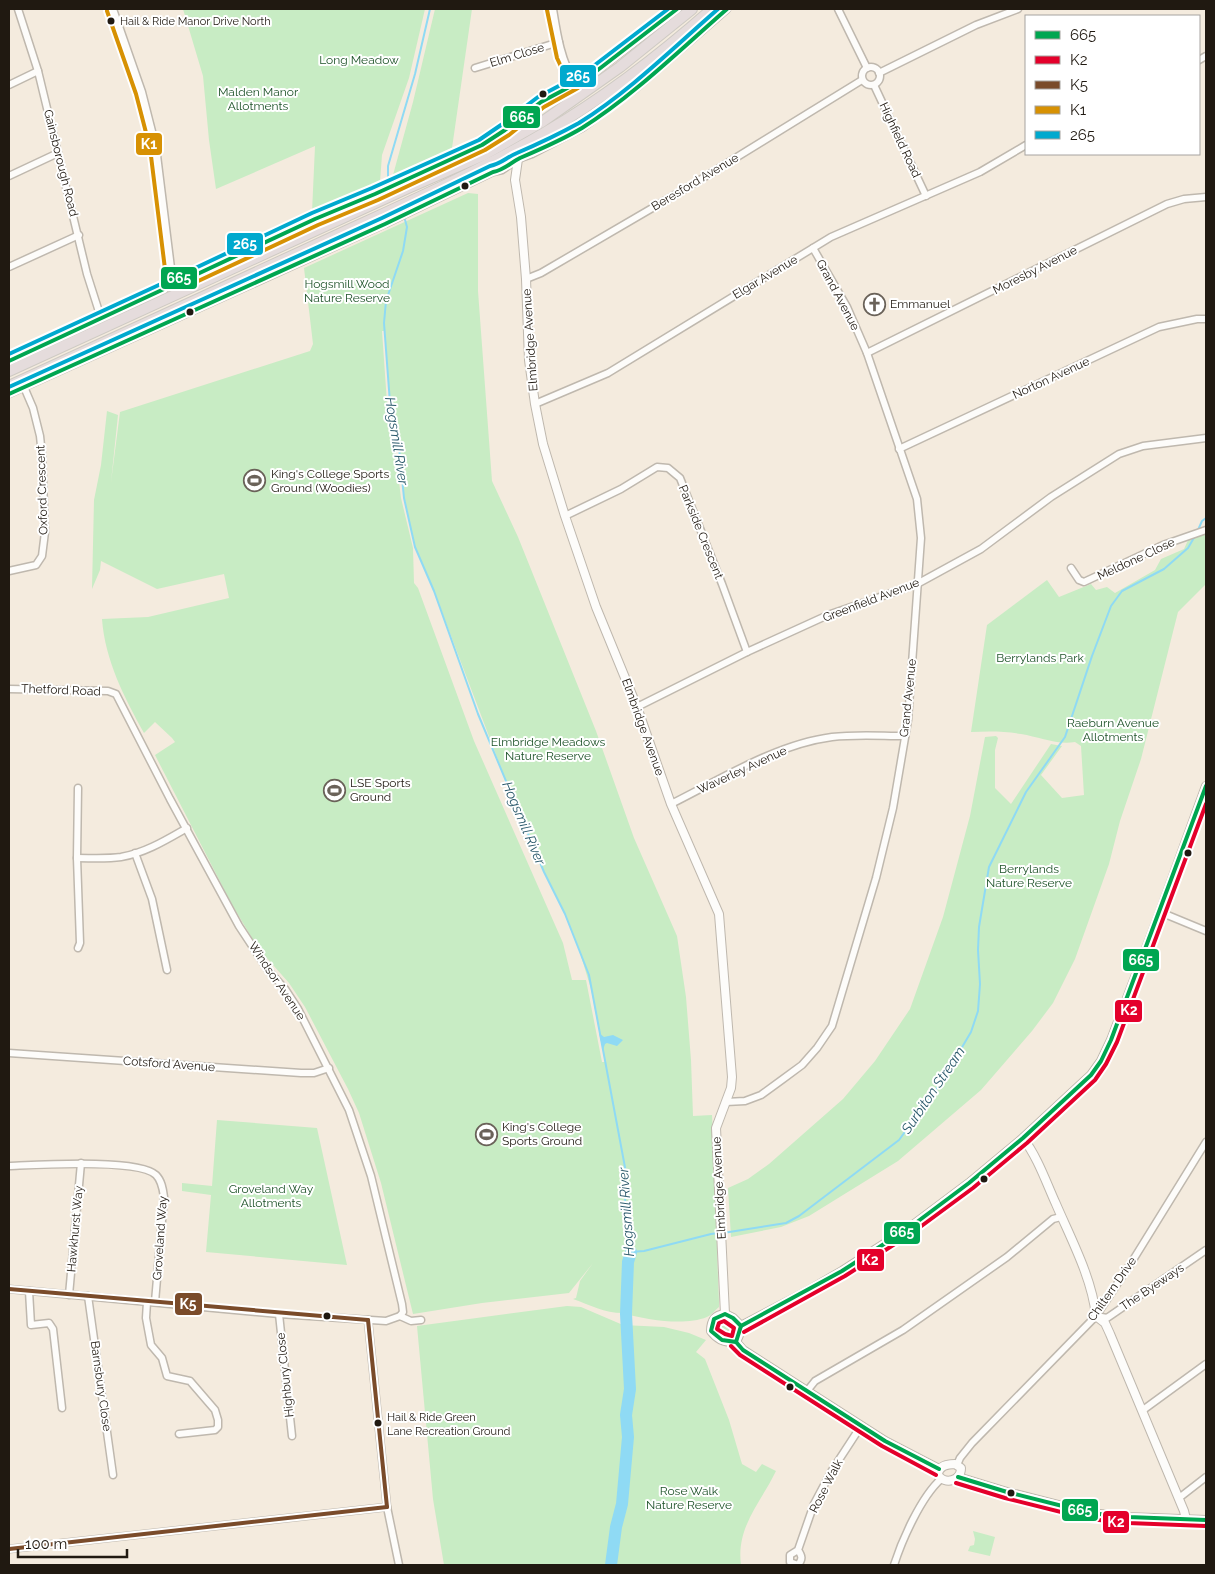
<svg xmlns="http://www.w3.org/2000/svg" width="1215" height="1574" font-family="Raleway,sans-serif">
<style>
.green{fill:#c8ecc4;fill-rule:evenodd}
.water{fill:#8fdaf4}
.lines{fill:none;stroke-linecap:round;stroke-linejoin:round}
.stream{stroke:#8fdaf4;stroke-width:2}
.river{stroke:#8fdaf4;stroke-width:12}
.minor-casing{stroke:#bfb8ae;stroke-width:9}
.tertiary-casing{stroke:#bfb8ae;stroke-width:10}
.trunk-casing{stroke:#cecac3;stroke-width:12}
.minor{stroke:#fdfcfa;stroke-width:6}
.tertiary{stroke:#fdfcfa;stroke-width:8}
.trunk{stroke:#e5dcdc;stroke-width:10}
.bus-1-casing{stroke:#fff;stroke-width:8}
.bus-2-casing{stroke:#fff;stroke-width:8}
.bus-3-casing{stroke:#fff;stroke-width:8}
.bus-4-casing{stroke:#fff;stroke-width:8}
.bus-5-casing{stroke:#fff;stroke-width:8}
.bus-1{stroke:#00a651;stroke-width:4}
.bus-2{stroke:#e4002b;stroke-width:4}
.bus-3{stroke:#7a4b2a;stroke-width:4}
.bus-4{stroke:#d79103;stroke-width:4}
.bus-5{stroke:#00a9ce;stroke-width:4}
.bus-dot{fill:#201911;stroke:#fff;stroke-width:2}
.labels{text-anchor:middle;dominant-baseline:central;stroke-width:4;stroke-linejoin:round;paint-order:stroke}
.bus-label{font-size:11px;fill:#201911;stroke:#fff;text-anchor:start}
.street-label{font-size:12px;fill:#201911;stroke:#fff}
.park-label{font-size:12px;fill:#1c5127;stroke:#fff}
.poi-label{font-size:12px;fill:#201911;stroke:#fff;text-anchor:start}
.water-label{font-size:14px;font-style:italic;fill:#2a596b;stroke:#fff}
.line-badge{stroke:#fff;stroke-width:2}
.badge-label{font-size:14px;text-anchor:middle;font-weight:bold;fill:#fff}
</style>
<rect width="100%" height="100%" fill="#f4ebde"/>
<g class="green">
<path d="M183,9H425L409,78L382,155L380,182L336,204L312,212L315,146L216,189L209,140L203,76Z"/>
<path d="M435,9H472L452,148L393,175L413,102Z"/>
<path d="M468,193L478,194V291L492,481L518,537L596,731L634,838L677,936L686,997L691,1060L693,1116L712,1115C716,1177 716,1239 719,1301V1307C715,1310 712,1315 707,1317C685,1326 648,1320 626,1314L627,1285L624,1287H625L623,1313C604,1313 590,1305 573,1299L576,1298L580,1281L593,1263L569,1293L482,1303L413,1314L381,1183L359,1113L348,1089L305,1007L289,983L258,948L231,903L155,755L175,742L172,738L155,722L144,733C124,697 105,660 102,619L148,617L229,598L224,574L157,589L101,561L100,570L92,589L94,500L101,465L107,411L118,415L111,482L120,412L310,351L313,344L304,268ZM382,331H385L390,403L399,448L404,496L415,547L434,591L509,789L544,872L565,915L578,946L591,989L605,1062H602L586,980H572L563,943L474,741L418,588L414,583L413,548L401,498L395,449L387,403Z"/>
<path d="M1206,531V584L1178,612L1141,759L1120,821L1109,864L1075,959L1053,1003L1032,1031L981,1090L898,1161L809,1216L781,1227L731,1237L728,1188L748,1179L769,1164L843,1099L875,1061L910,1009L943,917L970,816L985,737L996,736L998,738L995,750V788L1011,804L1051,744L1062,746L1041,775L1062,798L1084,795L1081,746L1075,742C1057,745 1039,737 1021,734C1005,731 988,731 971,732L987,625L1047,580L1059,597L1091,584L1096,590L1107,587L1115,593L1155,570L1161,559L1184,549L1190,536Z"/>
<path d="M217,1120L317,1128L347,1265L206,1252L211,1195L182,1191V1183L212,1186Z"/>
<path d="M567,1306L581,1307L623,1325L664,1327L689,1333L706,1340L696,1352L705,1359L729,1420L742,1464L756,1472L762,1464L776,1471C760,1504 736,1527 741,1565H444L433,1499L417,1326Z"/>
<path d="M721,1318L733,1322L736,1326V1336L726,1337C717,1333 714,1330 717,1320Z"/>
<path d="M973,1531L995,1537L990,1556L968,1551L970,1546L974,1545L975,1539Z"/>
</g>
<path class="water" d="M599,1033L604,1037L613,1035L623,1040L617,1046L607,1043L605,1044L603,1050Z"/>
<g class="lines">
<g class="stream">
<path d="M392,184L388,176V166L415,74L430,9"/>
<path d="M402,209L407,227L403,251L386,301L384,323L390,403L399,448L404,498L415,547L434,591L478,714L544,872L565,914L589,975L627,1178L624,1212L631,1252L644,1251L711,1234L718,1233"/>
<path d="M1198,530L1202,521L1206,518"/>
<path d="M723,1233L786,1223L799,1216L899,1140L942,1081L971,1032L978,1011L980,984L978,950L979,927L989,867L1026,792L1065,737L1092,656L1111,606L1122,591L1164,569L1188,548L1195,536"/>
</g>
<path class="river" d="M611,1565L616,1527L622,1504L628,1437L626,1415L630,1389L626,1314L628,1262L631,1252"/>
<defs>
<g id="minor">
<path d="M18,9L38,71L87,274L101,318"/>
<path d="M113,9L142,92L156,147L171,268L177,278"/>
<path d="M553,9C557,34 561,61 575,83"/>
<path d="M838,9L867,68"/>
<path d="M1199,60L1206,56"/>
<circle cx="871" cy="76" r="9"/>
<path d="M475,68L559,42"/>
<path d="M879,73L976,25L1018,9"/>
<path d="M9,85L38,71"/>
<path d="M874,85L926,196"/>
<path d="M9,176L58,153"/>
<path d="M9,267L79,235"/>
<path d="M526,279L541,273L690,186L862,80"/>
<path d="M867,353L1167,204L1184,199L1206,197"/>
<path d="M9,361L164,289L177,278L191,277L315,219L375,194L482,145L505,130L541,102L590,76L668,17L677,9"/>
<path d="M9,394L385,224L493,172L502,170L518,159L532,154L582,128L599,116L635,89L727,9"/>
<path d="M535,404L608,373L831,237L980,172L1026,145"/>
<path d="M899,449L1159,327L1197,319H1206"/>
<path d="M565,516L621,489L657,467L668,468L680,478L722,584L747,652"/>
<path d="M1071,568L1079,580L1084,582L1163,545L1206,530"/>
<path d="M9,571L36,565L42,556L45,532L42,455L40,436L33,408L24,387"/>
<path d="M9,689L108,691L116,694L170,799L239,926L268,970L285,989L298,1009L349,1110L371,1176L402,1304L403,1312L400,1316"/>
<path d="M637,707L747,652L828,615L917,584L981,549L1051,497L1119,454L1143,446L1206,438"/>
<path d="M671,804C721,779 777,744 832,737C856,734 881,736 905,736"/>
<path d="M135,853L152,899L167,970"/>
<path d="M77,858C92,858 107,859 121,857C145,853 166,840 187,828"/>
<path d="M1160,912L1206,931"/>
<path d="M78,948L80,943L77,858L78,788"/>
<path d="M9,1053L301,1073H314L329,1068"/>
<path d="M726,1102L745,1101L761,1095L783,1079L802,1065L817,1048L832,1026L876,878L893,808L908,720L921,538L917,499L867,353L847,307L813,248"/>
<path d="M9,1166C35,1165 139,1158 156,1175C162,1181 163,1190 164,1197L155,1302"/>
<path d="M9,1289L279,1314L386,1321L400,1316L411,1321L421,1320"/>
<path d="M29,1291L31,1325L49,1323L53,1329L62,1408"/>
<path d="M69,1295L81,1163"/>
<path d="M88,1296L113,1475"/>
<path d="M147,1302L146,1318L151,1345L162,1358L167,1376L190,1381L215,1410L218,1420V1427L215,1430L179,1434"/>
<path d="M279,1314L292,1436"/>
<path d="M1096,1316L1107,1318L1206,1250"/>
<path d="M368,1320L387,1507L399,1565"/>
<path d="M807,1391L815,1381L903,1330L1007,1257L1053,1219L1061,1217"/>
<path d="M1143,1410L1206,1364"/>
<path d="M957,1465L960,1458L972,1443L1096,1316L1133,1260L1206,1142"/>
<path d="M1179,1498L1206,1477"/>
<path d="M9,1549L387,1507"/>
<path d="M798,1550C802,1556 803,1559 798,1565L790,1562V1555L798,1550L814,1504L831,1472L861,1426"/>
<path d="M894,1565C902,1540 921,1497 941,1479"/>
</g>
<g id="tertiary">
<path d="M526,144L518,159L515,180L521,217L526,279L529,360L535,404L543,444L565,516L596,607L637,707L671,804L719,914L732,1077L731,1088L716,1128L725,1314"/>
<path d="M1023,1138C1038,1158 1046,1182 1056,1204C1071,1239 1092,1278 1096,1316L1105,1323L1110,1334L1184,1511L1186,1519"/>
<path d="M725,1314L733,1318L741,1326L740,1333L736,1342C726,1343 717,1339 711,1331C711,1321 715,1315 725,1314Z"/>
<path d="M741,1326L804,1293L842,1271L909,1228L969,1183L1023,1138L1091,1075L1101,1061L1111,1040L1160,912L1206,786"/>
<path d="M736,1342L743,1350L885,1441L939,1469"/>
<path d="M955,1464L961,1468C961,1481 945,1485 938,1475C938,1466 947,1464 955,1464Z"/>
<path d="M958,1477L1007,1492L1090,1513L1128,1517L1206,1520"/>
</g>
<g id="trunk">
<path d="M9,371L408,188L484,155L542,122L620,67L692,9"/>
<path d="M9,386C109,340 209,294 309,248C388,211 469,177 544,133C604,98 660,55 712,9"/>
</g>
</defs>
<use href="#minor" class="minor-casing"/>
<use href="#tertiary" class="tertiary-casing"/>
<use href="#trunk" class="trunk-casing"/>
<use href="#minor" class="minor"/>
<use href="#tertiary" class="tertiary"/>
<use href="#trunk" class="trunk"/>
<defs>
<g id="bus-1">
<path d="M9,361L164,289L177,278L191,277L315,219L375,194L482,145L505,130L541,102L590,76L677,9"/>
<path d="M9,394L385,224L493,172C504,170 510,163 520,158C541,149 562,140 582,128C632,97 682,48 727,9"/>
<path d="M725,1314L733,1318L741,1326L736,1342L722,1340L711,1331L714,1319Z"/>
<path d="M741,1326L842,1271L909,1228L969,1183L1023,1138L1091,1075L1101,1061L1111,1040L1206,786"/>
<path d="M736,1342L743,1350L885,1441L939,1469"/>
<path d="M958,1477L1007,1492L1090,1513L1128,1517L1206,1520"/>
</g>
<g id="bus-2">
<path d="M724,1321L734,1328L732,1336L725,1334L717,1329L719,1323Z"/>
<path d="M744,1332L845,1276L912,1233L973,1188L1027,1143L1095,1080L1106,1064L1117,1042L1206,804"/>
<path d="M731,1346L740,1355L882,1446L936,1475"/>
<path d="M956,1483L1005,1498L1089,1519L1128,1523L1206,1526"/>
</g>
<g id="bus-3">
<path d="M9,1289L368,1320"/>
<path d="M368,1320L387,1507"/>
<path d="M9,1549L387,1507"/>
</g>
<g id="bus-4">
<path d="M547,10L557,58L570,86"/>
<path d="M107,11L136,94L150,148L165,269L172,281"/>
<path d="M177,284L194,283L318,225L378,200L485,150L509,135L544,107L578,88"/>
</g>
<g id="bus-5">
<path d="M9,354L161,284L175,272L189,271L312,213L372,188L479,140L501,125L538,97L587,71L668,9"/>
<path d="M9,387L382,218L490,166C501,164 507,157 517,153C538,144 559,134 579,123C630,91 673,48 718,9"/>
</g>
</defs>
<use href="#bus-1" class="bus-1-casing"/>
<use href="#bus-2" class="bus-2-casing"/>
<use href="#bus-3" class="bus-3-casing"/>
<use href="#bus-4" class="bus-4-casing"/>
<use href="#bus-5" class="bus-5-casing"/>
<use href="#bus-1" class="bus-1"/>
<use href="#bus-2" class="bus-2"/>
<use href="#bus-3" class="bus-3"/>
<use href="#bus-4" class="bus-4"/>
<use href="#bus-5" class="bus-5"/>
</g>
<defs>
<symbol id="church-ring" viewBox="-11 -11 22 22"><circle r="9.5" fill="#fff" stroke="#6a6259" stroke-width="1.5"/><path d="M-1.2-6h2.4v3.5h3.3v2.4h-3.3V6h-2.4V-.1h-3.3v-2.4h3.3Z" fill="#6a6259"/></symbol>
<symbol id="stadium-ring" viewBox="-11 -11 22 22"><circle r="9.5" fill="#fff" stroke="#6a6259" stroke-width="1.5"/><path d="M0-5a6.5 5 0 1 0 0 10a6.5 5 0 1 0 0-10ZM-3.5-1.8h7v3.6h-7Z" fill="#6a6259"/></symbol>
</defs>
<g fill-rule="evenodd">
<use href="#church-ring" x="862" y="292" width="25" height="25"/>
<use href="#stadium-ring" x="242" y="468" width="25" height="25"/>
<use href="#stadium-ring" x="322" y="778" width="25" height="25"/>
<use href="#stadium-ring" x="474" y="1122" width="25" height="25"/>
</g>
<g class="bus-dot">
<circle cx="111" cy="21" r="4.5"/>
<circle cx="543" cy="94" r="4.5"/>
<circle cx="465" cy="186" r="4.5"/>
<circle cx="190" cy="312" r="4.5"/>
<circle cx="1188" cy="853" r="4.5"/>
<circle cx="984" cy="1179" r="4.5"/>
<circle cx="327" cy="1316" r="4.5"/>
<circle cx="790" cy="1387" r="4.5"/>
<circle cx="378" cy="1423" r="4.5"/>
<circle cx="1011" cy="1493" r="4.5"/>
</g>
<g class="labels">
<g class="bus-label">
<text x="120" y="21">Hail &amp; Ride Manor Drive North</text>
<text x="387" y="1417">Hail &amp; Ride Green<tspan x="387" dy="14">Lane Recreation Ground</tspan></text>
</g>
<g class="street-label">
<text transform="translate(517 55) rotate(-17)">Elm Close</text>
<text transform="translate(900 140) rotate(65)">Highfield Road</text>
<text transform="translate(61 163) rotate(76)">Gainsborough Road</text>
<text transform="translate(695 182) rotate(-31)">Beresford Avenue</text>
<text transform="translate(1035 270) rotate(-27)">Moresby Avenue</text>
<text transform="translate(765 277) rotate(-31)">Elgar Avenue</text>
<text transform="translate(838 295) rotate(62)">Grand Avenue</text>
<text transform="translate(530 340) rotate(-94)">Elmbridge Avenue</text>
<text transform="translate(1051 378) rotate(-25)">Norton Avenue</text>
<text transform="translate(42 490) rotate(-92)">Oxford Crescent</text>
<text transform="translate(701 532) rotate(68)">Parkside Crescent</text>
<text transform="translate(1136 559) rotate(-25)">Meldone Close</text>
<text transform="translate(871 600) rotate(-21)">Greenfield Avenue</text>
<text transform="translate(61 690) rotate(2)">Thetford Road</text>
<text transform="translate(908 698) rotate(-84)">Grand Avenue</text>
<text transform="translate(643 727) rotate(70)">Elmbridge Avenue</text>
<text transform="translate(742 770) rotate(-25)">Waverley Avenue</text>
<text transform="translate(277 981) rotate(56)">Windsor Avenue</text>
<text transform="translate(169 1064) rotate(4)">Cotsford Avenue</text>
<text transform="translate(719 1188) rotate(-93)">Elmbridge Avenue</text>
<text transform="translate(75 1229) rotate(-85)">Hawkhurst Way</text>
<text transform="translate(160 1238) rotate(-86)">Groveland Way</text>
<text transform="translate(1152 1287) rotate(-34)">The Byeways</text>
<text transform="translate(1112 1289) rotate(-55)">Chiltern Drive</text>
<text transform="translate(285 1375) rotate(-96)">Highbury Close</text>
<text transform="translate(101 1386) rotate(82)">Barnsbury Close</text>
<text transform="translate(826 1486) rotate(-63)">Rose Walk</text>
</g>
<g class="park-label">
<text x="359" y="60">Long Meadow</text>
<text x="258" y="92">Malden Manor<tspan x="258" dy="14">Allotments</tspan></text>
<text x="347" y="284">Hogsmill Wood<tspan x="347" dy="14">Nature Reserve</tspan></text>
<text x="1040" y="658">Berrylands Park</text>
<text x="1113" y="723">Raeburn Avenue<tspan x="1113" dy="14">Allotments</tspan></text>
<text x="548" y="742">Elmbridge Meadows<tspan x="548" dy="14">Nature Reserve</tspan></text>
<text x="1029" y="869">Berrylands<tspan x="1029" dy="14">Nature Reserve</tspan></text>
<text x="271" y="1189">Groveland Way<tspan x="271" dy="14">Allotments</tspan></text>
<text x="689" y="1491">Rose Walk<tspan x="689" dy="14">Nature Reserve</tspan></text>
</g>
<g class="poi-label">
<text x="890" y="304">Emmanuel</text>
<text x="271" y="474">King's College Sports<tspan x="271" dy="14">Ground (Woodies)</tspan></text>
<text x="350" y="783">LSE Sports<tspan x="350" dy="14">Ground</tspan></text>
<text x="502" y="1127">King's College<tspan x="502" dy="14">Sports Ground</tspan></text>
</g>
<g class="water-label">
<text transform="translate(397 441) rotate(81)">Hogsmill River</text>
<text transform="translate(524 823) rotate(67)">Hogsmill River</text>
<text transform="translate(933 1090) rotate(-56)">Surbiton Stream</text>
<text transform="translate(626 1212) rotate(-94)">Hogsmill River</text>
</g>
</g>
<g class="line-badge">
<rect x="559" y="64" width="38" height="24" rx="5" fill="#00a9ce"/>
<rect x="502" y="105" width="39" height="24" rx="5" fill="#00a651"/>
<rect x="135" y="132" width="28" height="24" rx="5" fill="#d79103"/>
<rect x="226" y="232" width="38" height="24" rx="5" fill="#00a9ce"/>
<rect x="160" y="266" width="38" height="24" rx="5" fill="#00a651"/>
<rect x="1122" y="948" width="38" height="24" rx="5" fill="#00a651"/>
<rect x="1114" y="999" width="29" height="24" rx="5" fill="#e4002b"/>
<rect x="883" y="1221" width="38" height="24" rx="5" fill="#00a651"/>
<rect x="856" y="1248" width="29" height="24" rx="5" fill="#e4002b"/>
<rect x="174" y="1292" width="29" height="24" rx="5" fill="#7a4b2a"/>
<rect x="1061" y="1498" width="38" height="24" rx="5" fill="#00a651"/>
<rect x="1102" y="1510" width="28" height="24" rx="5" fill="#e4002b"/>
</g>
<g class="badge-label">
<text x="578" y="81">265</text>
<text x="522" y="122">665</text>
<text x="149" y="149">K1</text>
<text x="245" y="249">265</text>
<text x="179" y="283">665</text>
<text x="1141" y="965">665</text>
<text x="1129" y="1015">K2</text>
<text x="902" y="1237">665</text>
<text x="870" y="1265">K2</text>
<text x="188" y="1309">K5</text>
<text x="1080" y="1515">665</text>
<text x="1116" y="1527">K2</text>
</g>
<rect width="1215" height="1574" fill="none" stroke="#201911" stroke-width="20"/>
<rect x="1025" y="15" width="175" height="140" fill="#ffffff" stroke="#a6a3a0"/>
<rect x="1035" y="31" width="25" height="8" fill="#00a651" stroke="#a6a3a0"/>
<text x="1070" y="40" font-size="15" fill="#201911">665</text>
<rect x="1035" y="56" width="25" height="8" fill="#e4002b" stroke="#a6a3a0"/>
<text x="1070" y="65" font-size="15" fill="#201911">K2</text>
<rect x="1035" y="81" width="25" height="8" fill="#7a4b2a" stroke="#a6a3a0"/>
<text x="1070" y="90" font-size="15" fill="#201911">K5</text>
<rect x="1035" y="106" width="25" height="8" fill="#d79103" stroke="#a6a3a0"/>
<text x="1070" y="115" font-size="15" fill="#201911">K1</text>
<rect x="1035" y="131" width="25" height="8" fill="#00a9ce" stroke="#a6a3a0"/>
<text x="1070" y="140" font-size="15" fill="#201911">265</text>
<path d="M18 1549v8h109v-8" fill="none" stroke="#201911" stroke-width="2.5"/>
<text x="25" y="1549" font-size="15" fill="#201911" stroke="#ffffff" stroke-width="4" paint-order="stroke">100 m</text>
</svg>
